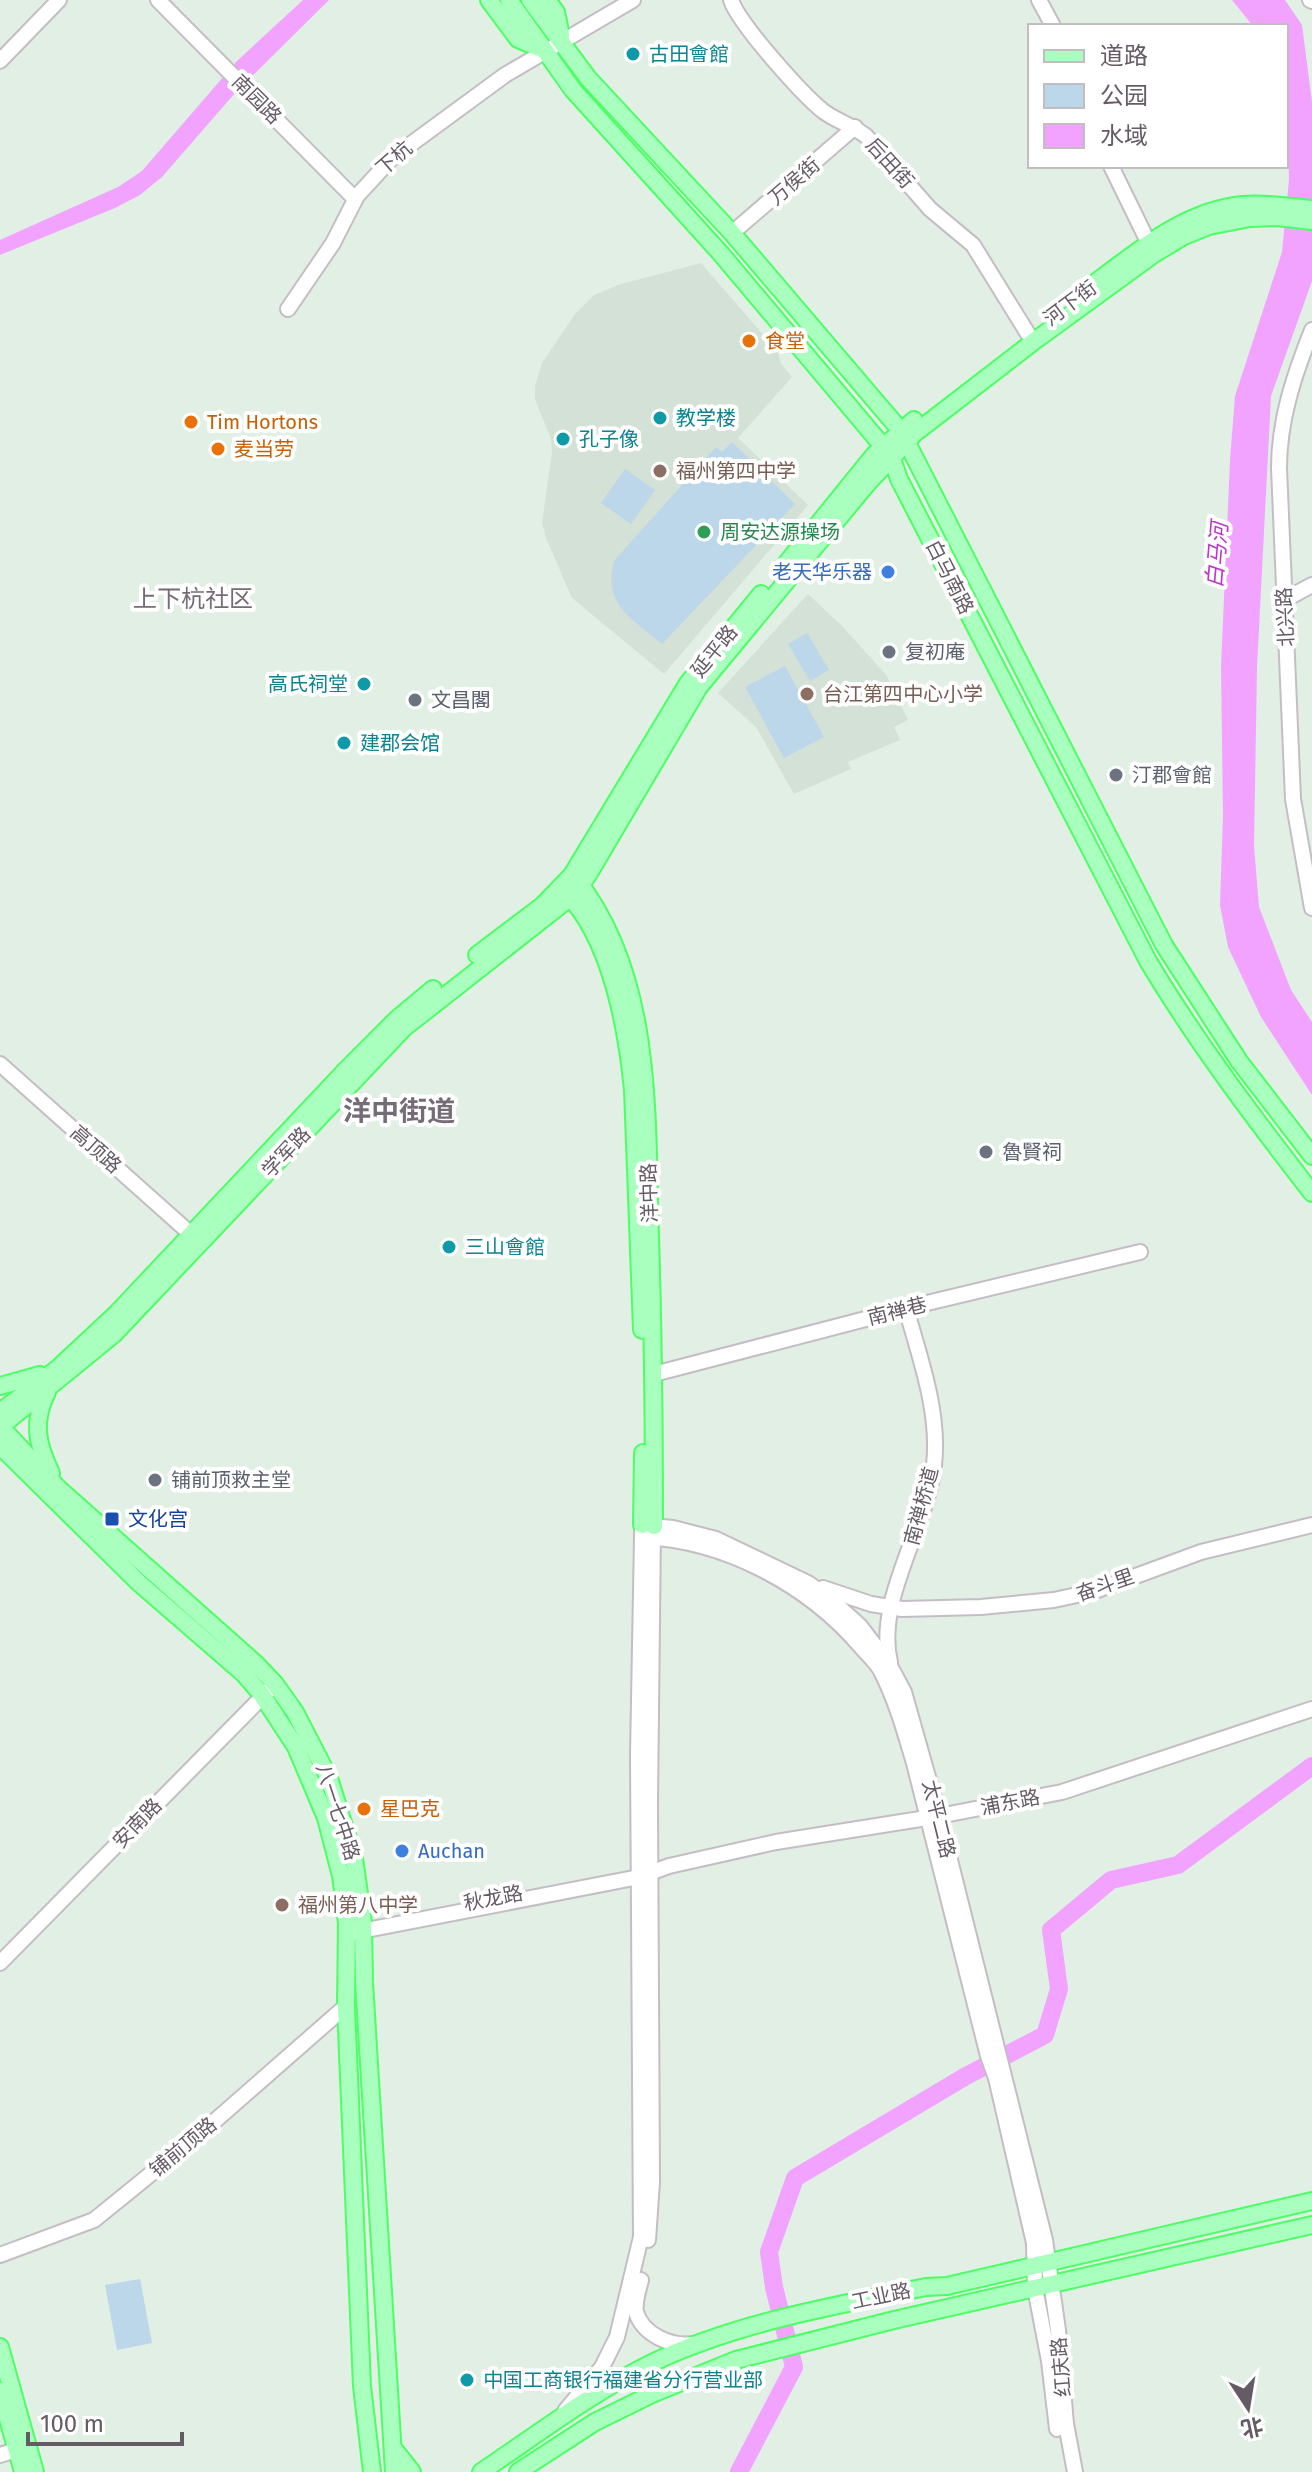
<svg xmlns="http://www.w3.org/2000/svg" width="1312" height="2472" font-family="'Fira Sans','Noto Sans SC',sans-serif">
<style>
.education{fill:#d3e1d6}
.green{fill:#bcd7e9}
.water{fill:#f1a3ff}
.lines{fill:none;stroke-linecap:round;stroke-linejoin:round}
.river{stroke:#f1a3ff;stroke-width:18}
.minor-casing{stroke:#c5bdc5;stroke-width:18}
.major-casing{stroke:#4cff64;stroke-width:20}
.minor{stroke:#fff;stroke-width:14}
.major{stroke:#a8ffbe;stroke-width:16}
.culture-dot{fill:#0f9aa8;stroke:#fff;stroke-width:3}
.food-dot{fill:#e8710a;stroke:#fff;stroke-width:3}
.education-dot{fill:#8d6e63;stroke:#fff;stroke-width:3}
.leisure-dot{fill:#2e9e5b;stroke:#fff;stroke-width:3}
.shop-dot{fill:#3f7fe0;stroke:#fff;stroke-width:3}
.worship-dot{fill:#6b7280;stroke:#fff;stroke-width:3}
.transit-dot{fill:#1a4fb4;stroke:#fff;stroke-width:3}
.labels{text-anchor:middle;dominant-baseline:central;stroke-width:8;stroke-linejoin:round;paint-order:stroke}
.culture-label{font-size:20px;fill:#0d838f;stroke:#fff;text-anchor:start}
.street-label{font-size:20px;fill:#655b65;stroke:#fff}
.food-label{font-size:20px;fill:#c56008;stroke:#fff;text-anchor:start}
.education-label{font-size:20px;fill:#785e54;stroke:#fff;text-anchor:start}
.leisure-label{font-size:20px;fill:#27864d;stroke:#fff;text-anchor:start}
.shop-label{font-size:20px;fill:#366cbe;stroke:#fff;text-anchor:end}
.worship-label{font-size:20px;fill:#5b616d;stroke:#fff;text-anchor:start}
.transit-label{font-size:20px;fill:#164399;stroke:#fff;text-anchor:start}
.water-label{font-size:22px;font-style:italic;fill:#bb37c6;stroke:#fff}
.quarter-label{font-size:24px;fill:#766c77;stroke:#fff}
.district-label{font-size:28px;font-weight:bold;fill:#766c77;stroke:#fff}
</style>
<rect width="100%" height="100%" fill="#e2efe5"/>
<g class="education">
<path d="M701,263L778,352L781,364L792,377L738,438L808,505L664,674L572,598L546,538L542,523L552,452L551,439L535,399V386L542,363L575,314L594,295L618,285Z"/>
<path d="M808,594L843,627L887,676L908,720L894,727L900,740L848,762L851,769L794,794L756,727L718,693Z"/>
</g>
<g class="green">
<path d="M732,442L795,504L662,644C633,620 602,604 614,561L716,447L722,452Z"/>
<path d="M625,469L655,490L631,524L601,503Z"/>
<path d="M807,633L829,670L810,681L788,644Z"/>
<path d="M785,666L824,737L784,758L745,687Z"/>
<path d="M140,2279L152,2343L117,2350L105,2285Z"/>
</g>
<g class="water">
<path d="M303,0H329L235,93L162,177L140,195L115,208L0,255V240L118,187L142,171L237,61Z"/>
<path d="M1232,0H1285L1302,25L1312,102V281L1271,396L1257,667L1254,846L1259,907L1291,990L1312,1022V1095L1261,1017L1228,947L1220,905L1223,816L1221,666L1230,460L1235,396L1282,252L1289,180L1286,26H1253Z"/>
</g>
<g class="lines">
<path class="river" d="M739,2472L794,2367L774,2287L769,2252L795,2178L966,2076L1045,2035L1059,1989L1051,1930L1111,1880L1178,1865L1312,1766"/>
<defs>
<g id="minor">
<path d="M158,0L355,199"/>
<path d="M731,0C739,24 802,94 823,111C836,121 852,125 866,136L930,209L973,245L1033,342"/>
<path d="M1039,0L1053,26"/>
<path d="M1310,0L1312,1"/>
<path d="M0,61L59,0"/>
<path d="M1111,166L1154,254"/>
<path d="M732,233L855,127"/>
<path d="M288,309L333,243L357,196L392,158L505,75L633,0"/>
<path d="M1312,330C1294,375 1279,420 1279,468L1293,799L1312,908"/>
<path d="M1284,600L1312,585"/>
<path d="M0,1064L192,1235"/>
<path d="M654,1374L927,1303L1140,1252"/>
<path d="M642,1537C725,1540 808,1585 861,1647C868,1655 876,1662 881,1671C896,1700 905,1733 914,1763L988,2056L996,2078L1034,2243L1035,2288L1049,2361L1057,2429"/>
<path d="M823,1588L871,1604L902,1609L981,1607L1054,1600L1095,1591L1201,1552L1312,1525"/>
<path d="M890,1662C875,1599 927,1528 934,1465C940,1412 920,1359 906,1308"/>
<path d="M356,1932L639,1877L669,1866L776,1842L939,1816L1062,1792L1312,1709"/>
<path d="M0,1963L269,1690"/>
<path d="M648,2240L652,2182L650,1803L653,1529"/>
<path d="M0,2255L94,2220L200,2134L346,2006"/>
<path d="M641,2280C639,2289 634,2303 636,2312C643,2335 671,2347 693,2344"/>
<path d="M565,2411L602,2367L617,2337L641,2237L638,1755L642,1537V1525L673,1528L716,1539L808,1583L829,1598L860,1626L889,1664L904,1692L939,1816L1045,2240L1058,2330L1066,2424L1075,2472"/>
<path d="M0,2455L16,2450"/>
</g>
<g id="major">
<path d="M489,0L518,39L544,50"/>
<path d="M509,0L573,90L722,255L891,456L899,479L1148,961C1197,1043 1254,1118 1312,1193"/>
<path d="M530,0L588,78L732,233L901,431L1164,945L1239,1061L1312,1156"/>
<path d="M547,0L556,12L561,36"/>
<path d="M1095,283C1139,250 1186,210 1243,205C1266,203 1289,207 1312,209"/>
<path d="M781,570L874,455L914,420"/>
<path d="M576,879C654,978 646,1116 650,1235C653,1332 654,1429 654,1526"/>
<path d="M565,892C611,937 627,1028 633,1090L642,1330"/>
<path d="M477,955L542,906L572,875L688,683L761,594"/>
<path d="M0,1386L40,1375"/>
<path d="M47,1392C32,1422 37,1444 51,1473"/>
<path d="M0,1412L57,1369L117,1313L345,1071L397,1019L433,989"/>
<path d="M0,1426L58,1488L255,1663L275,1684L295,1712L329,1778L354,1858L363,1922L364,1982L394,2472"/>
<path d="M0,1427L114,1334L404,1028L571,897L588,875L699,687L867,484L915,433L1033,342L1154,254L1184,236L1209,226L1250,218L1277,217L1312,221"/>
<path d="M0,1446L139,1583L244,1674L262,1695L296,1747L326,1818L341,1876L347,1923L346,2006L362,2386L372,2472"/>
<path d="M642,1525L643,1453"/>
<path d="M0,2347L35,2472"/>
<path d="M0,2391L23,2472"/>
<path d="M393,2448L412,2472"/>
<path d="M481,2472C538,2434 594,2391 656,2361C742,2321 835,2306 926,2287L947,2286L1312,2201"/>
<path d="M518,2472L595,2422L652,2394L736,2360L894,2320L1312,2225"/>
</g>
</defs>
<use href="#minor" class="minor-casing"/>
<use href="#major" class="major-casing"/>
<use href="#minor" class="minor"/>
<use href="#major" class="major"/>
</g>
<g class="culture-dot">
<circle cx="633" cy="54" r="8"/>
<circle cx="660" cy="418" r="8"/>
<circle cx="563" cy="439" r="8"/>
<circle cx="364" cy="684" r="8"/>
<circle cx="344" cy="743" r="8"/>
<circle cx="449" cy="1247" r="8"/>
<circle cx="467" cy="2380" r="8"/>
</g>
<g class="food-dot">
<circle cx="749" cy="341" r="8"/>
<circle cx="191" cy="422" r="8"/>
<circle cx="218" cy="449" r="8"/>
<circle cx="364" cy="1809" r="8"/>
</g>
<g class="education-dot">
<circle cx="660" cy="471" r="8"/>
<circle cx="807" cy="694" r="8"/>
<circle cx="282" cy="1905" r="8"/>
</g>
<circle class="leisure-dot" cx="704" cy="532" r="8"/>
<g class="shop-dot">
<circle cx="888" cy="572" r="8"/>
<circle cx="402" cy="1851" r="8"/>
</g>
<g class="worship-dot">
<circle cx="889" cy="652" r="8"/>
<circle cx="415" cy="700" r="8"/>
<circle cx="1116" cy="775" r="8"/>
<circle cx="986" cy="1152" r="8"/>
<circle cx="155" cy="1480" r="8"/>
</g>
<rect class="transit-dot" x="104" y="1511" width="16" height="16" rx="4"/>
<g class="labels">
<g class="culture-label">
<text x="649" y="54">古田會館</text>
<text x="676" y="418">教学楼</text>
<text x="579" y="439">孔子像</text>
<text x="348" y="684" text-anchor="end">高氏祠堂</text>
<text x="360" y="743">建郡会馆</text>
<text x="465" y="1247">三山會館</text>
<text x="483" y="2380">中国工商银行福建省分行营业部</text>
</g>
<g class="street-label">
<text transform="translate(257 99) rotate(45)">南园路</text>
<text transform="translate(394 158) rotate(-41)">下杭</text>
<text transform="translate(890 163) rotate(48)">后田街</text>
<text transform="translate(794 181) rotate(-41)">万侯街</text>
<text transform="translate(1070 303) rotate(-37)">河下街</text>
<text transform="translate(950 577) rotate(63)">白马南路</text>
<text transform="translate(1285 617) rotate(-93)">北兴路</text>
<text transform="translate(714 651) rotate(-51)">延平路</text>
<text transform="translate(96 1149) rotate(42)">高顶路</text>
<text transform="translate(286 1152) rotate(-47)">学军路</text>
<text transform="translate(649 1193) rotate(-92)">洋中路</text>
<text transform="translate(897 1311) rotate(-14)">南禅巷</text>
<text transform="translate(921 1506) rotate(-75)">南禅桥道</text>
<text transform="translate(1105 1585) rotate(-19)">奋斗里</text>
<text transform="translate(1010 1802) rotate(-11)">浦东路</text>
<text transform="translate(338 1812) rotate(72)">八一七中路</text>
<text transform="translate(939 1819) rotate(76)">太平二路</text>
<text transform="translate(137 1823) rotate(-46)">安南路</text>
<text transform="translate(493 1898) rotate(-11)">秋龙路</text>
<text transform="translate(183 2147) rotate(-40)">铺前顶路</text>
<text transform="translate(881 2296) rotate(-12)">工业路</text>
<text transform="translate(1061 2367) rotate(-95)">红庆路</text>
</g>
<g class="food-label">
<text x="765" y="341">食堂</text>
<text x="207" y="422">Tim Hortons</text>
<text x="234" y="449">麦当劳</text>
<text x="380" y="1809">星巴克</text>
</g>
<g class="education-label">
<text x="676" y="471">福州第四中学</text>
<text x="823" y="694">台江第四中心小学</text>
<text x="298" y="1905">福州第八中学</text>
</g>
<g class="leisure-label">
<text x="720" y="532">周安达源操场</text>
</g>
<g class="shop-label">
<text x="872" y="572">老天华乐器</text>
<text x="418" y="1851" text-anchor="start">Auchan</text>
</g>
<g class="worship-label">
<text x="905" y="652">复初庵</text>
<text x="431" y="700">文昌閣</text>
<text x="1132" y="775">汀郡會館</text>
<text x="1002" y="1152">魯賢祠</text>
<text x="171" y="1480">铺前顶救主堂</text>
</g>
<g class="transit-label">
<text x="128" y="1519">文化宫</text>
</g>
<g class="water-label">
<text transform="translate(1217 555) rotate(-85)">白马河</text>
</g>
<g class="quarter-label">
<text x="193" y="599">上下杭社区</text>
</g>
<g class="district-label">
<text x="399" y="1111">洋中街道</text>
</g>
</g>
<rect x="1028" y="24" width="260" height="144" fill="#ffffff" stroke="#c1bdc1" stroke-width="2"/>
<rect x="1044" y="50" width="40" height="12" fill="#a8ffbe" stroke="#c1bdc1" stroke-width="2"/>
<text x="1100" y="64" font-size="24" fill="#655b65">道路</text>
<rect x="1044" y="84" width="40" height="24" fill="#bcd7e9" stroke="#c1bdc1" stroke-width="2"/>
<text x="1100" y="104" font-size="24" fill="#655b65">公园</text>
<rect x="1044" y="124" width="40" height="24" fill="#f1a3ff" stroke="#c1bdc1" stroke-width="2"/>
<text x="1100" y="144" font-size="24" fill="#655b65">水域</text>
<g transform="translate(1248 2408) rotate(168)" stroke="#ffffff" stroke-width="6" paint-order="stroke">
<path d="M0-6L14 30L0 20L-14 30Z" fill="#655b65"/>
<text y="-12" font-size="22" font-weight="bold" text-anchor="middle" fill="#655b65">北</text>
</g>
<path d="M28 2432v12h154v-12" fill="none" stroke="#655b65" stroke-width="4"/>
<text x="40" y="2432" font-size="24" fill="#655b65" stroke="#ffffff" stroke-width="6" paint-order="stroke">100 m</text>
</svg>
